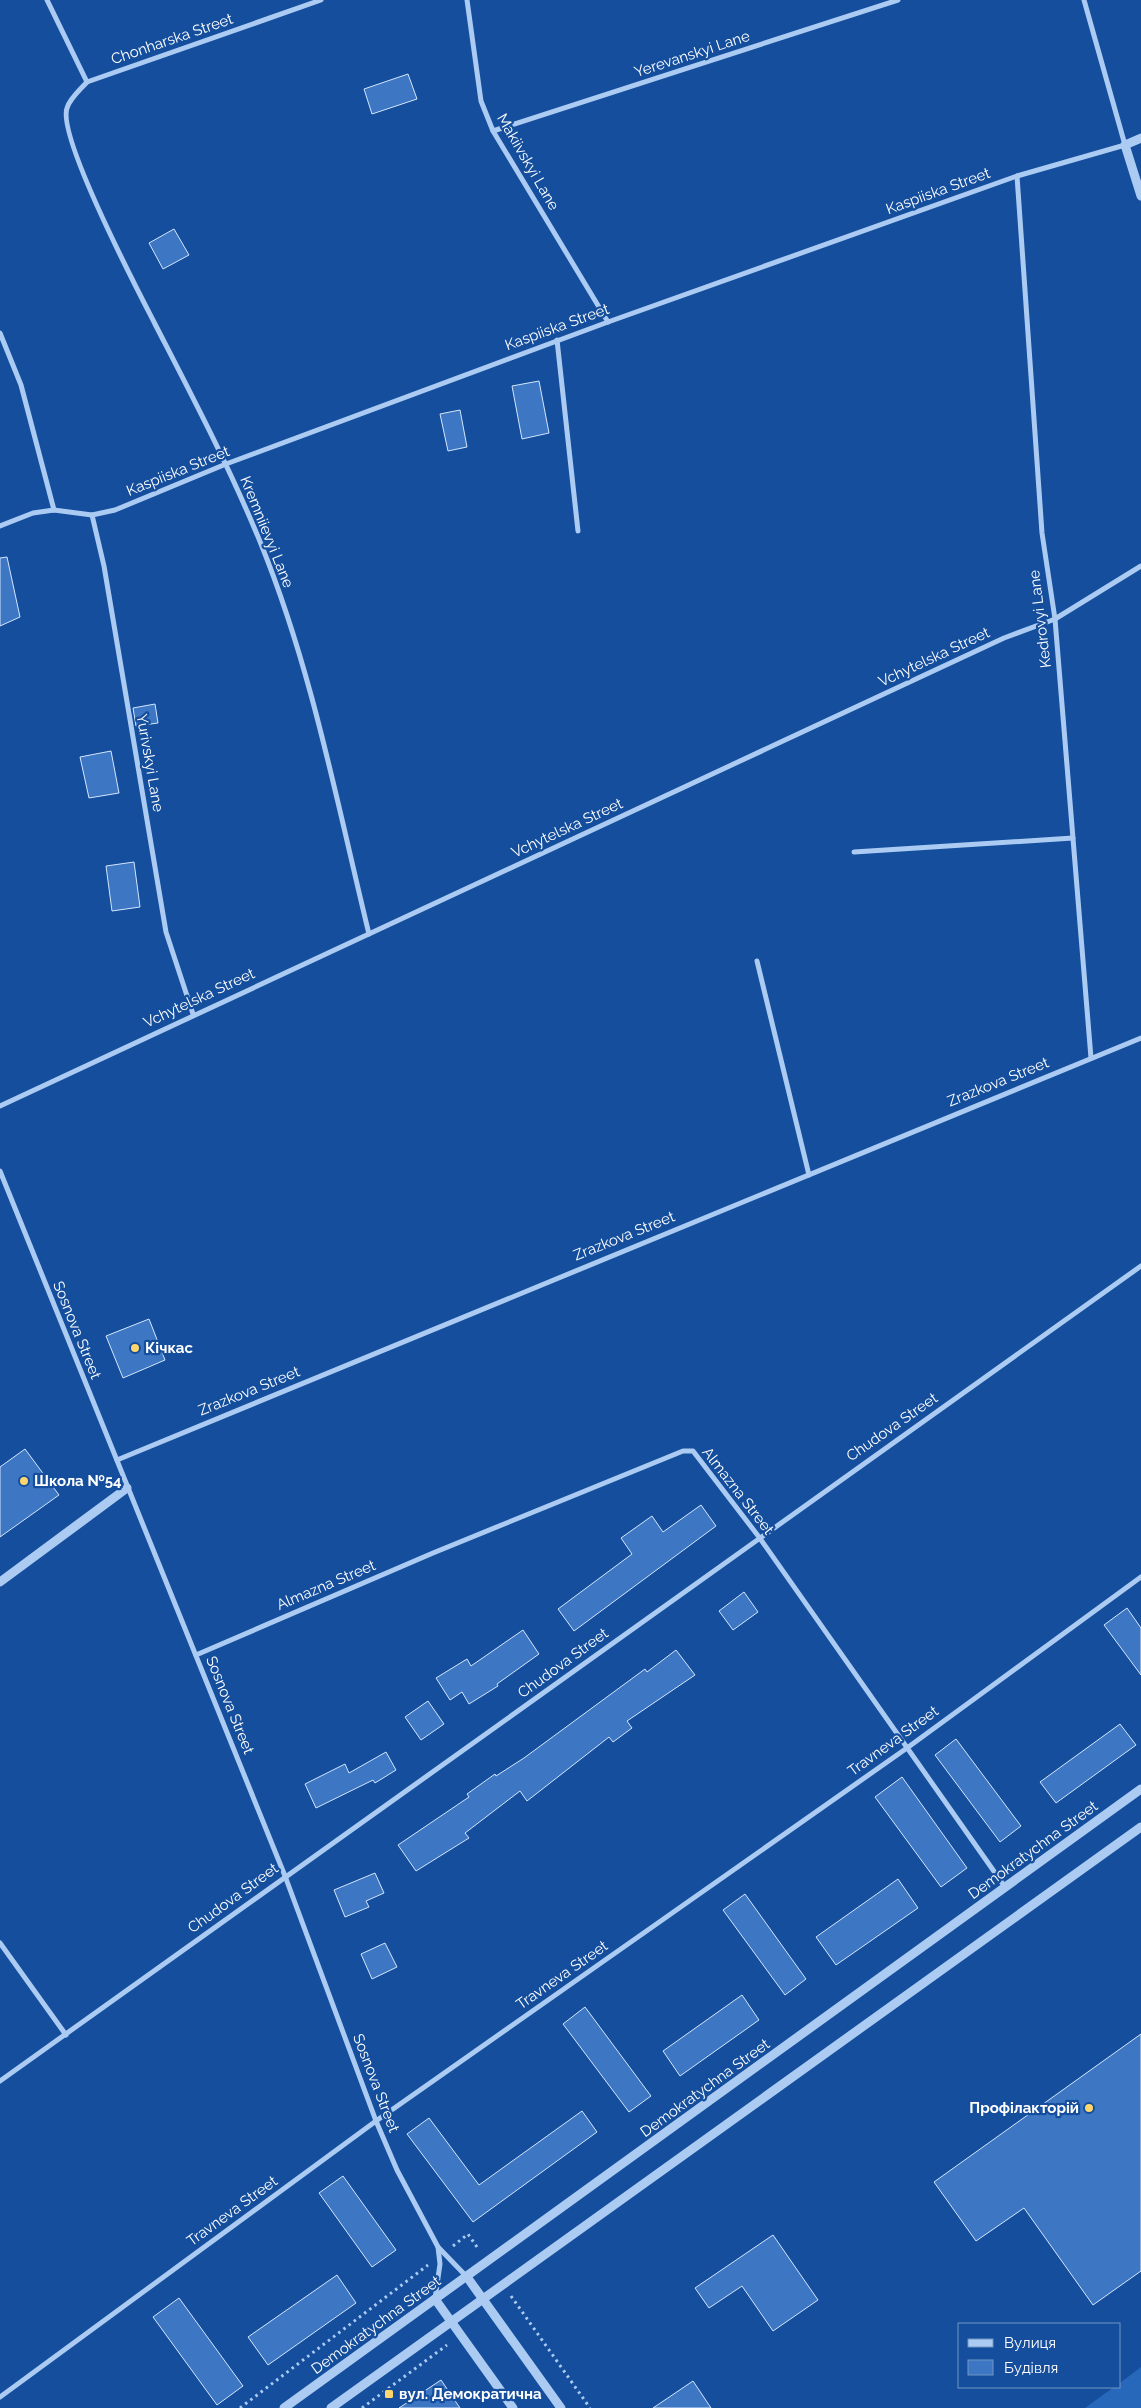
<svg xmlns="http://www.w3.org/2000/svg" width="1141" height="2408" font-family="Raleway,sans-serif">
<style>
.green{fill:#2868bb}
.building{fill:#3d77c4;stroke:#d4e6fd}
.lines{fill:none;stroke-linecap:round;stroke-linejoin:round}
.path{stroke:#abcbf3;stroke-width:3;stroke-dasharray:2.5 4;stroke-linecap:butt}
.minor{stroke:#abcbf3;stroke-width:5}
.tertiary{stroke:#abcbf3;stroke-width:9}
.poi-dot{fill:#ffd76e;stroke:#144e9d;stroke-width:2}
.labels{text-anchor:middle;dominant-baseline:central;stroke-width:4.5;stroke-linejoin:round;paint-order:stroke}
.street-label{font-size:15px;fill:#fff;stroke:#144e9d}
.poi-label{font-size:15px;font-weight:bold;fill:#fff;stroke:#144e9d;text-anchor:start}
</style>
<rect width="100%" height="100%" fill="#144e9d"/>
<path class="green" d="M1141,2367V2408H1085L1114,2387H1120V2383Z"/>
<g class="building">
<path d="M408,74L417,99L372,114L364,89Z"/>
<path d="M174,229L189,255L163,269L149,243Z"/>
<path d="M539,381L549,433L522,439L512,386Z"/>
<path d="M460,410L467,447L448,451L440,414Z"/>
<path d="M7,557L20,617L0,626V558Z"/>
<path d="M155,704L158,723L136,726L133,708Z"/>
<path d="M111,751L119,793L89,798L80,757Z"/>
<path d="M134,862L140,907L112,911L106,866Z"/>
<path d="M149,1319L165,1360L123,1378L106,1336Z"/>
<path d="M25,1449L59,1495L0,1537V1467Z"/>
<path d="M701,1505L716,1526L574,1631L558,1609L632,1554L621,1538L652,1516L663,1532Z"/>
<path d="M744,1592L758,1612L733,1630L719,1611Z"/>
<path d="M1127,1608L1141,1628V1675L1104,1625Z"/>
<path d="M523,1630L539,1654L497,1684L498,1686L469,1704L462,1692L450,1700L436,1678L467,1659L471,1666Z"/>
<path d="M676,1650L695,1675L627,1721L632,1728L613,1742L609,1737L527,1801L520,1791L465,1833L469,1838L416,1871L398,1845L469,1797L467,1794L495,1774L496,1776L524,1758L645,1669L647,1672Z"/>
<path d="M428,1701L444,1724L421,1740L405,1717Z"/>
<path d="M1120,1724L1136,1745L1056,1803L1040,1782Z"/>
<path d="M956,1739L1021,1826L1000,1842L935,1755Z"/>
<path d="M386,1752L396,1770L375,1783L373,1780L316,1808L305,1784L345,1764L349,1773Z"/>
<path d="M902,1777L967,1868L941,1887L875,1797Z"/>
<path d="M375,1873L384,1893L366,1901L369,1907L345,1917L334,1890Z"/>
<path d="M898,1879L918,1908L836,1965L816,1937Z"/>
<path d="M745,1894L806,1979L785,1995L723,1910Z"/>
<path d="M385,1943L397,1967L372,1979L361,1954Z"/>
<path d="M742,1995L759,2020L680,2076L663,2051Z"/>
<path d="M585,2007L651,2096L629,2112L563,2024Z"/>
<path d="M1141,2034V2271L1093,2305L1024,2208L976,2241L934,2182Z"/>
<path d="M582,2111L597,2132L473,2222L407,2134L429,2118L479,2185Z"/>
<path d="M343,2176L396,2250L372,2267L319,2193Z"/>
<path d="M773,2235L818,2300L773,2331L742,2286L709,2308L695,2288Z"/>
<path d="M337,2275L356,2303L268,2365L248,2337Z"/>
<path d="M179,2298L243,2386L217,2405L153,2317Z"/>
<path d="M441,2380L460,2408H399Z"/>
<path d="M693,2381L711,2408H653Z"/>
</g>
<g class="lines">
<g class="path">
<path d="M453,2246L468,2234L479,2250"/>
<path d="M511,2296L590,2408"/>
<path d="M240,2408L428,2265"/>
<path d="M362,2408L447,2345"/>
</g>
<g class="minor">
<path d="M47,0L87,82"/>
<path d="M321,0L87,82C80,90 70,98 67,108C57,136 138,291 155,324C192,396 230,468 261,544C312,670 337,803 369,934"/>
<path d="M467,0L481,101L493,131L608,322"/>
<path d="M493,131L898,0"/>
<path d="M1017,176L1042,533L1055,619L1091,1058"/>
<path d="M0,333L21,385L54,510"/>
<path d="M557,340L578,531"/>
<path d="M92,515L104,566L166,932L193,1014"/>
<path d="M0,526L33,513L54,510L92,515L115,510L226,464L608,322L1017,176L1125,145L1084,0"/>
<path d="M854,852L1073,838"/>
<path d="M757,961L809,1175"/>
<path d="M0,1106L1004,638L1055,619L1141,566"/>
<path d="M0,1171L285,1876L376,2121L397,2170L438,2247L440,2264L435,2299"/>
<path d="M117,1460L1141,1038"/>
<path d="M196,1655L433,1553L683,1451H693L759,1537L1005,1887"/>
<path d="M0,1943L66,2035"/>
<path d="M0,2081L1141,1266"/>
<path d="M438,2247L467,2277"/>
<path d="M0,2397L376,2121L907,1748L1141,1577"/>
</g>
<g class="tertiary">
<path d="M1141,138L1125,145L1141,196"/>
<path d="M0,1582L127,1488"/>
<path d="M467,2277L561,2408"/>
<path d="M435,2299L513,2408"/>
<path d="M284,2408L1141,1789"/>
<path d="M331,2408L1141,1827"/>
</g>
</g>
<g class="poi-dot">
<circle cx="135" cy="1348" r="5"/>
<circle cx="24" cy="1481" r="5"/>
<circle cx="1089" cy="2108" r="5"/>
<rect x="384" y="2389" width="10" height="10" rx="2.5"/>
</g>
<g class="labels">
<g class="street-label">
<text transform="translate(172 39) rotate(-19)">Chonharska Street</text>
<text transform="translate(692 54) rotate(-18)">Yerevanskyi Lane</text>
<text transform="translate(528 162) rotate(60)">Makiivskyi Lane</text>
<text transform="translate(938 191) rotate(-20)">Kaspiiska Street</text>
<text transform="translate(557 327) rotate(-20)">Kaspiiska Street</text>
<text transform="translate(178 471) rotate(-22)">Kaspiiska Street</text>
<text transform="translate(267 532) rotate(68)">Kremniievyi Lane</text>
<text transform="translate(1040 619) rotate(-97)">Kedrovyi Lane</text>
<text transform="translate(934 657) rotate(-25)">Vchytelska Street</text>
<text transform="translate(150 763) rotate(80)">Yurivskyi Lane</text>
<text transform="translate(567 828) rotate(-25)">Vchytelska Street</text>
<text transform="translate(199 998) rotate(-25)">Vchytelska Street</text>
<text transform="translate(998 1082) rotate(-22)">Zrazkova Street</text>
<text transform="translate(624 1236) rotate(-22)">Zrazkova Street</text>
<text transform="translate(77 1330) rotate(68)">Sosnova Street</text>
<text transform="translate(249 1391) rotate(-22)">Zrazkova Street</text>
<text transform="translate(892 1427) rotate(-35)">Chudova Street</text>
<text transform="translate(738 1491) rotate(52)">Almazna Street</text>
<text transform="translate(326 1585) rotate(-23)">Almazna Street</text>
<text transform="translate(563 1663) rotate(-36)">Chudova Street</text>
<text transform="translate(230 1705) rotate(68)">Sosnova Street</text>
<text transform="translate(893 1741) rotate(-36)">Travneva Street</text>
<text transform="translate(1033 1850) rotate(-36)">Demokratychna Street</text>
<text transform="translate(233 1898) rotate(-36)">Chudova Street</text>
<text transform="translate(562 1975) rotate(-35)">Travneva Street</text>
<text transform="translate(376 2083) rotate(69)">Sosnova Street</text>
<text transform="translate(705 2088) rotate(-36)">Demokratychna Street</text>
<text transform="translate(232 2211) rotate(-36)">Travneva Street</text>
<text transform="translate(376 2325) rotate(-36)">Demokratychna Street</text>
</g>
<g class="poi-label">
<text x="145" y="1348">Кічкас</text>
<text x="34" y="1481">Школа №54</text>
<text x="1079" y="2108" text-anchor="end">Профілакторій</text>
<text x="399" y="2394">вул. Демократична</text>
</g>
</g>
<rect x="958" y="2323" width="162" height="65" fill="#144e9d" stroke="#7295c4"/>
<rect x="968" y="2339" width="25" height="8" fill="#abcbf3" stroke="#7295c4"/>
<text x="1004" y="2348" font-size="15" fill="#ffffff">Вулиця</text>
<rect x="968" y="2360" width="25" height="15" fill="#3d77c4" stroke="#7295c4"/>
<text x="1004" y="2373" font-size="15" fill="#ffffff">Будівля</text>
</svg>
